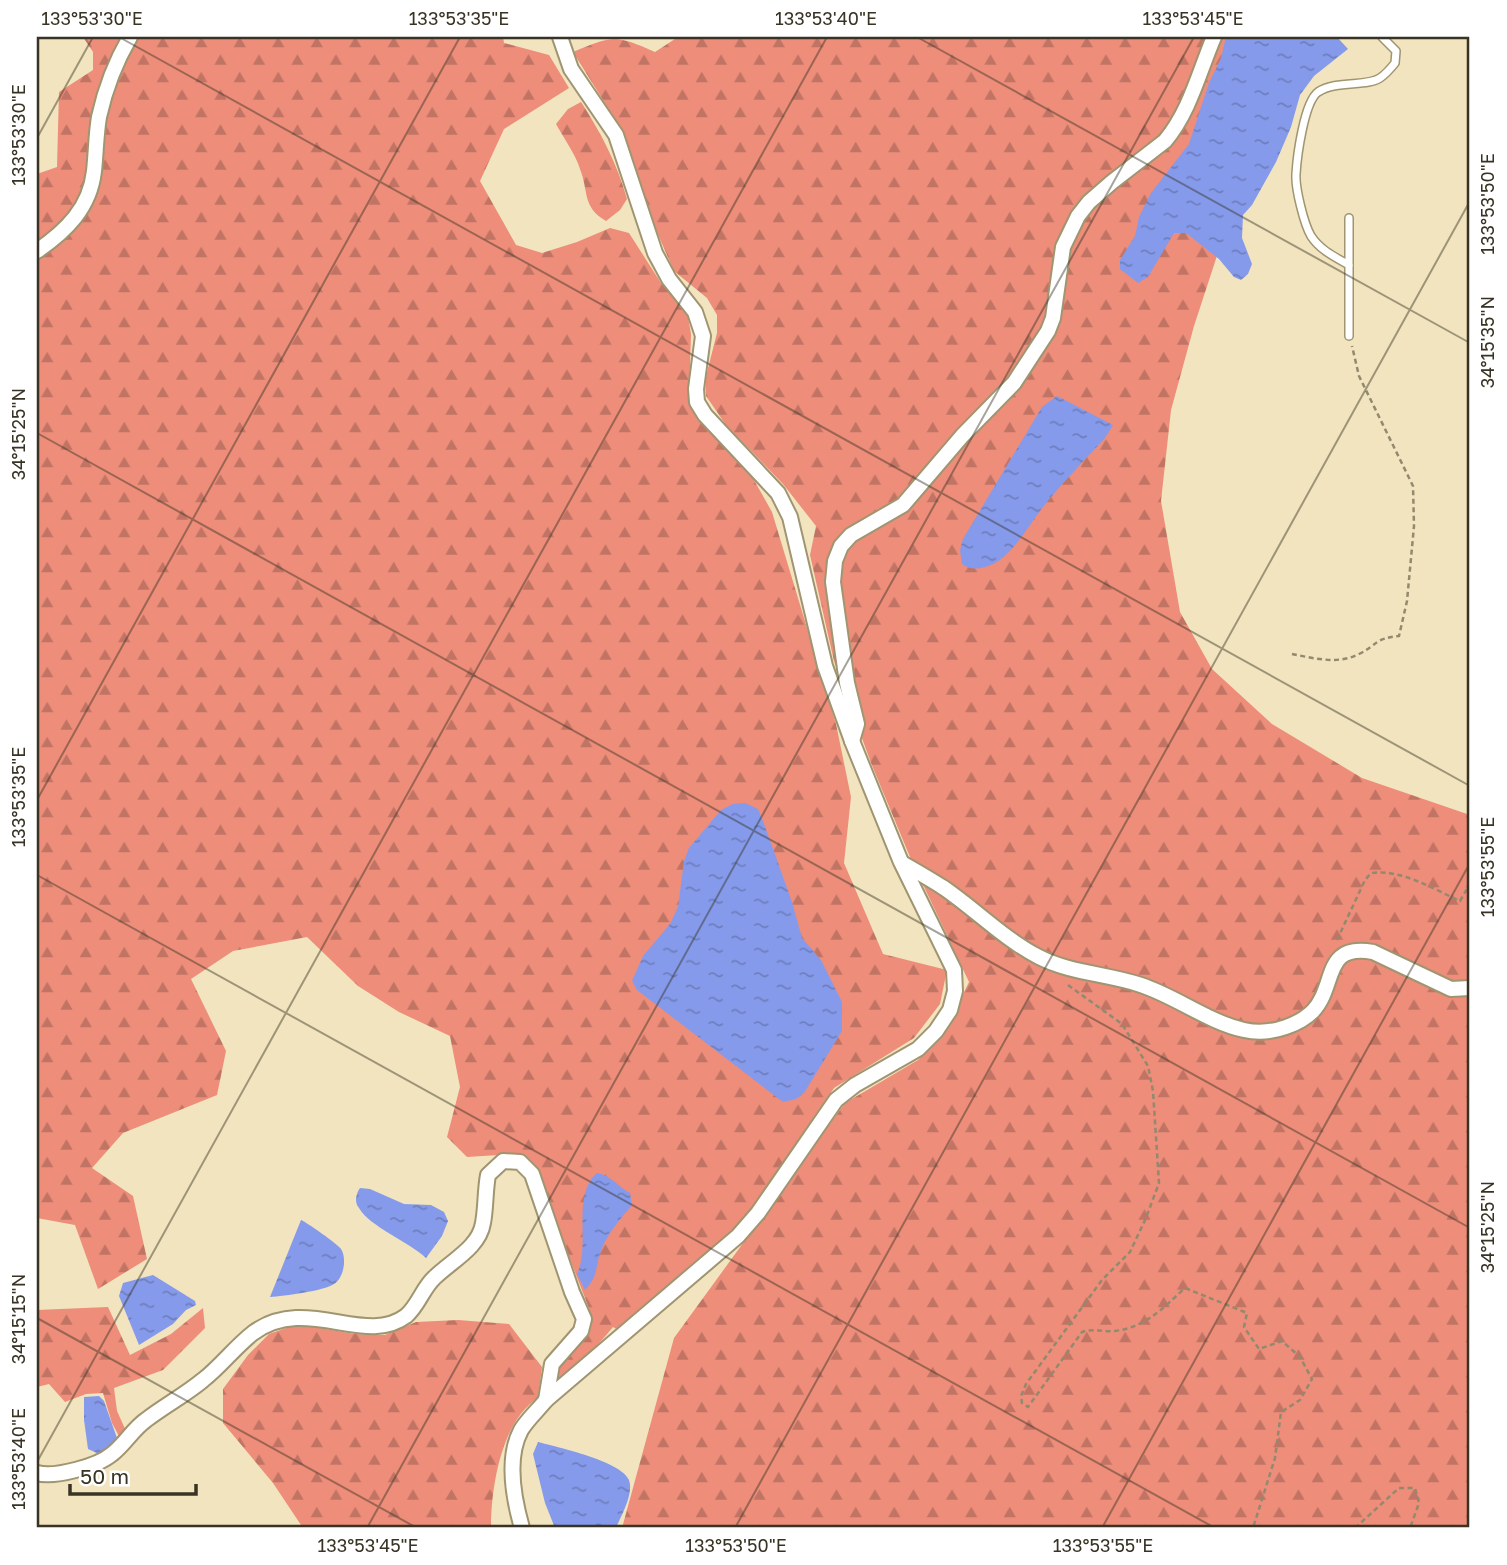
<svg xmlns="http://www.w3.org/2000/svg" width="1507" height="1565" font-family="'Golos Text',sans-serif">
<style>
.forest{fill:url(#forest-firs)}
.water{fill:url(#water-ripples)}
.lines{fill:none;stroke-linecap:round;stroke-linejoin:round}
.lane-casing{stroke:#a09571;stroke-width:10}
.street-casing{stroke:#a09571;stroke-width:18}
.path{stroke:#92896f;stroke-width:2.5;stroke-dasharray:5 3.5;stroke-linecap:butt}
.lane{stroke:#fff;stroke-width:7}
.street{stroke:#fff;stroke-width:14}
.ticks{fill:none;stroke:#383324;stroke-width:2;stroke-opacity:0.45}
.neatline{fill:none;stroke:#383324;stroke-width:2.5}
.ticks-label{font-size:18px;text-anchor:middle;fill:#383324}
</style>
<defs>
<pattern id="forest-firs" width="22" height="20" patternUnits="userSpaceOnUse" patternTransform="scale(1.75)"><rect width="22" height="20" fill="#ed8d7a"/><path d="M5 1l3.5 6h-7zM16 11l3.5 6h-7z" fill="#c17464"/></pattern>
<pattern id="water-ripples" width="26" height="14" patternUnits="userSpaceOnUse" patternTransform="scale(1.75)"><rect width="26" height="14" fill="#859aeb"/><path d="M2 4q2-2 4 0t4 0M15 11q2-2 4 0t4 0" fill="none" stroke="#6e7ebe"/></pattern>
</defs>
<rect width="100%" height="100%" fill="#f1e4be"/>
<g class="forest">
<path d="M83,37H503L504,43L549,55L569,88L504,129L480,181L516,245L542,253L577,242L610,228L629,233L661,283L687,311L691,334L689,398L700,421L750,473L772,512L836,724L851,797L844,863L883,954L947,970L940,1004L914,1038L834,1088L743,1221L618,1330L613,1327C596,1348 576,1367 555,1384V1371L590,1322V1311L537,1174L522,1157L513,1154L467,1157L447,1137L460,1087L450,1036L399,1012L358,986L307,937L233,951L191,979L226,1051L217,1095L123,1133L92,1168L133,1196L147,1259L98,1289L75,1225L37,1218V174L57,167L59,92L93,70V52Z"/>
<path d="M678,37H1318L1231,213L1194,326L1171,410L1161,501L1180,612L1212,669L1272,724L1362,778L1470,815V1528H622L674,1338L845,1103L918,1060L943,1035L969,982L910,857L871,763L834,661L810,555L816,526L783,484L726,425L706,396L705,380L717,333V315L707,298L674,271L656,230L624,134L573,52C612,36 615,34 655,52Z"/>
<path d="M581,102C601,133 617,163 627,199L620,210L606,221C582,207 589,192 580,169C575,153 564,139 556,124L568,109Z"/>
<path d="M108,1307L130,1355L171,1334L203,1308L205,1328L163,1370L114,1388L117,1411L126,1431L119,1436L112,1423L103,1393L86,1394L65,1402L49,1384L37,1387V1310Z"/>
<path d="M458,1320L509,1324L542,1367L538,1398C501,1421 491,1488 491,1528H303L273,1483L223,1423V1389L248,1355L269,1334L289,1327L309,1326L354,1334L385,1335L416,1322Z"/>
</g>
<g class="water">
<path d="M1226,37H1337L1348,49L1314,76L1300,95L1291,127L1276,162L1252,205L1243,215L1242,238L1252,264L1248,274L1241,280L1234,277L1219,259L1186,233H1174L1148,277L1138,283L1120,269V260L1135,236L1139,217L1151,193L1189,144L1209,83L1221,58Z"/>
<path d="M1057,396L1113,425L1105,438C1084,461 1062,483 1043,507C1029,525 1013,554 993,564C982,569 971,571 962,564L960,550L963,539L1042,407Z"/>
<path d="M745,803L758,809L763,821L792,902L802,938L821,960L842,1002V1031L804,1093L796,1099L783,1102L637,990L632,981L643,956L670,924L678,907L684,861L689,848L721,810L733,804Z"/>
<path d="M597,1173C611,1175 618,1187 630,1193L632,1205C621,1218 609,1232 602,1248C595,1265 599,1276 585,1290L577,1274C591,1245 571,1196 597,1173Z"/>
<path d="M360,1188L370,1189L404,1204L431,1205L444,1212L448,1221L442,1236L426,1258C408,1241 370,1227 359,1208C354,1202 356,1194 360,1188Z"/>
<path d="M301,1220C306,1222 338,1244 341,1249C347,1258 344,1278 334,1284C324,1291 284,1296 270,1297Z"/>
<path d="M153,1275L195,1301L196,1305L186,1310L173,1324L139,1345L119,1296L123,1283Z"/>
<path d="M99,1396L104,1401L118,1441L106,1452L99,1454L88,1449L84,1420V1397Z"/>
<path d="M538,1442C557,1447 621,1461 629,1480C634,1494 621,1516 616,1528H555L545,1503L533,1454Z"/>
</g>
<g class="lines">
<defs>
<g id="lane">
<path d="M1349,265V218"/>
<path d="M1349,336V265C1335,257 1320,250 1311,236C1304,224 1295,188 1296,174C1297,157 1304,102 1318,92C1336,80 1367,87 1380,78C1386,74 1391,68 1395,63L1396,51L1382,37"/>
</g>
<g id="street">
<path d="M37,251C66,231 90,208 94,171C96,153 96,135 99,117C105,90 116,61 130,37"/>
<path d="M852,741L857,724L847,683L833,582L835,561L841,546L851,535L903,505L962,436L1014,383L1048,331L1053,318L1063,247L1078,216L1089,202L1112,182L1165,141C1190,111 1199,72 1214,37"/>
<path d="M902,863C916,871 930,879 944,888C976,910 1004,939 1039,957C1070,973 1108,974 1141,985C1177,997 1208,1022 1244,1030C1258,1033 1272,1032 1286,1027C1295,1024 1306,1018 1313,1011C1337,985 1322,943 1373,952L1451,989L1470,988"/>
<path d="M37,1473C55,1478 98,1466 112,1454C125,1444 133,1429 146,1420C164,1406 185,1395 203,1380C221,1366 235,1347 253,1333C306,1294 365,1347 406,1316C418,1306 423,1288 434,1278C451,1261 479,1248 483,1223C486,1207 485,1191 488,1175L503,1161L520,1162L532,1174L572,1292L584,1319L581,1331L552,1364L546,1400"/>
<path d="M522,1528C514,1500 506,1458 521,1430C527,1420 538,1410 546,1400L738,1236L758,1213L836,1100L855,1085L918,1049L936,1031L950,1010L955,991L954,970L901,862L852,741L825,666L790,517L778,493L705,415L697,402L696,389L703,336L695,312L669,279L655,253L616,135L571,69L560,37"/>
</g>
</defs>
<use href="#lane" class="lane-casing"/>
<use href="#street" class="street-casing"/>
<g class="path">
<path d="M1292,654C1313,658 1338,665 1359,654C1379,644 1373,639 1399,636L1407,601L1414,526L1413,486L1359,376L1352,346"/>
<path d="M1337,940L1365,880L1371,873C1402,869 1433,889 1460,901L1470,884"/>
<path d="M1068,985L1122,1024L1148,1066L1153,1091L1159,1183L1146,1218L1130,1252L1102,1280L1026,1384L1021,1396L1022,1403L1028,1407L1082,1332C1093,1328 1103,1332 1115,1331C1146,1327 1163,1308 1185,1288L1247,1313L1244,1327L1259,1349L1282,1341L1300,1357L1312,1379L1300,1400L1281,1412L1275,1458L1253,1528"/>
<path d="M1355,1528L1399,1488H1415L1419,1503L1410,1528"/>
</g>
<use href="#lane" class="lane"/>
<use href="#street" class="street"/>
</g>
<path class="ticks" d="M119,37L1470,786M917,37L1470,343M37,138L93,37M37,433L1470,1228M37,800L460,37M37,875L1215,1528M37,1318L417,1528M37,1462L827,37M367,1528L1194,37M735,1528L1470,201M1102,1528L1470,863M1469,1528L1470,1526"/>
<rect width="1507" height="1565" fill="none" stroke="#ffffff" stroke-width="77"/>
<path d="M70 1484v10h126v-10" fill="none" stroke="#383324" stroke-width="3.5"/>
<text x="80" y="1484" font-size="21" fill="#383324" stroke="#ffffff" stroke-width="5" paint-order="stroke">50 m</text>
<rect x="38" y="38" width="1430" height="1488" class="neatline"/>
<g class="ticks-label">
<text x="92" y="25">133°53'30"E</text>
<text x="459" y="25">133°53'35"E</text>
<text x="826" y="25">133°53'40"E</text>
<text x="1193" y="25">133°53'45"E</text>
<text transform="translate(19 135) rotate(-90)" y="6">133°53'30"E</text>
<text transform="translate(1488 204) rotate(-90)" y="6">133°53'50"E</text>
<text transform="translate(1488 342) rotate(-90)" y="6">34°15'35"N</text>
<text transform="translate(19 434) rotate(-90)" y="6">34°15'25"N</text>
<text transform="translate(19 797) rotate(-90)" y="6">133°53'35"E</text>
<text transform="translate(1488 867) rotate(-90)" y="6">133°53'55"E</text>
<text transform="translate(1488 1227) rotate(-90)" y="6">34°15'25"N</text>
<text transform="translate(19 1319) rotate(-90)" y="6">34°15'15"N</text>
<text transform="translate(19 1459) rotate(-90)" y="6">133°53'40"E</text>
<text x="368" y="1552">133°53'45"E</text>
<text x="736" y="1552">133°53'50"E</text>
<text x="1103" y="1552">133°53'55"E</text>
</g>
</svg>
